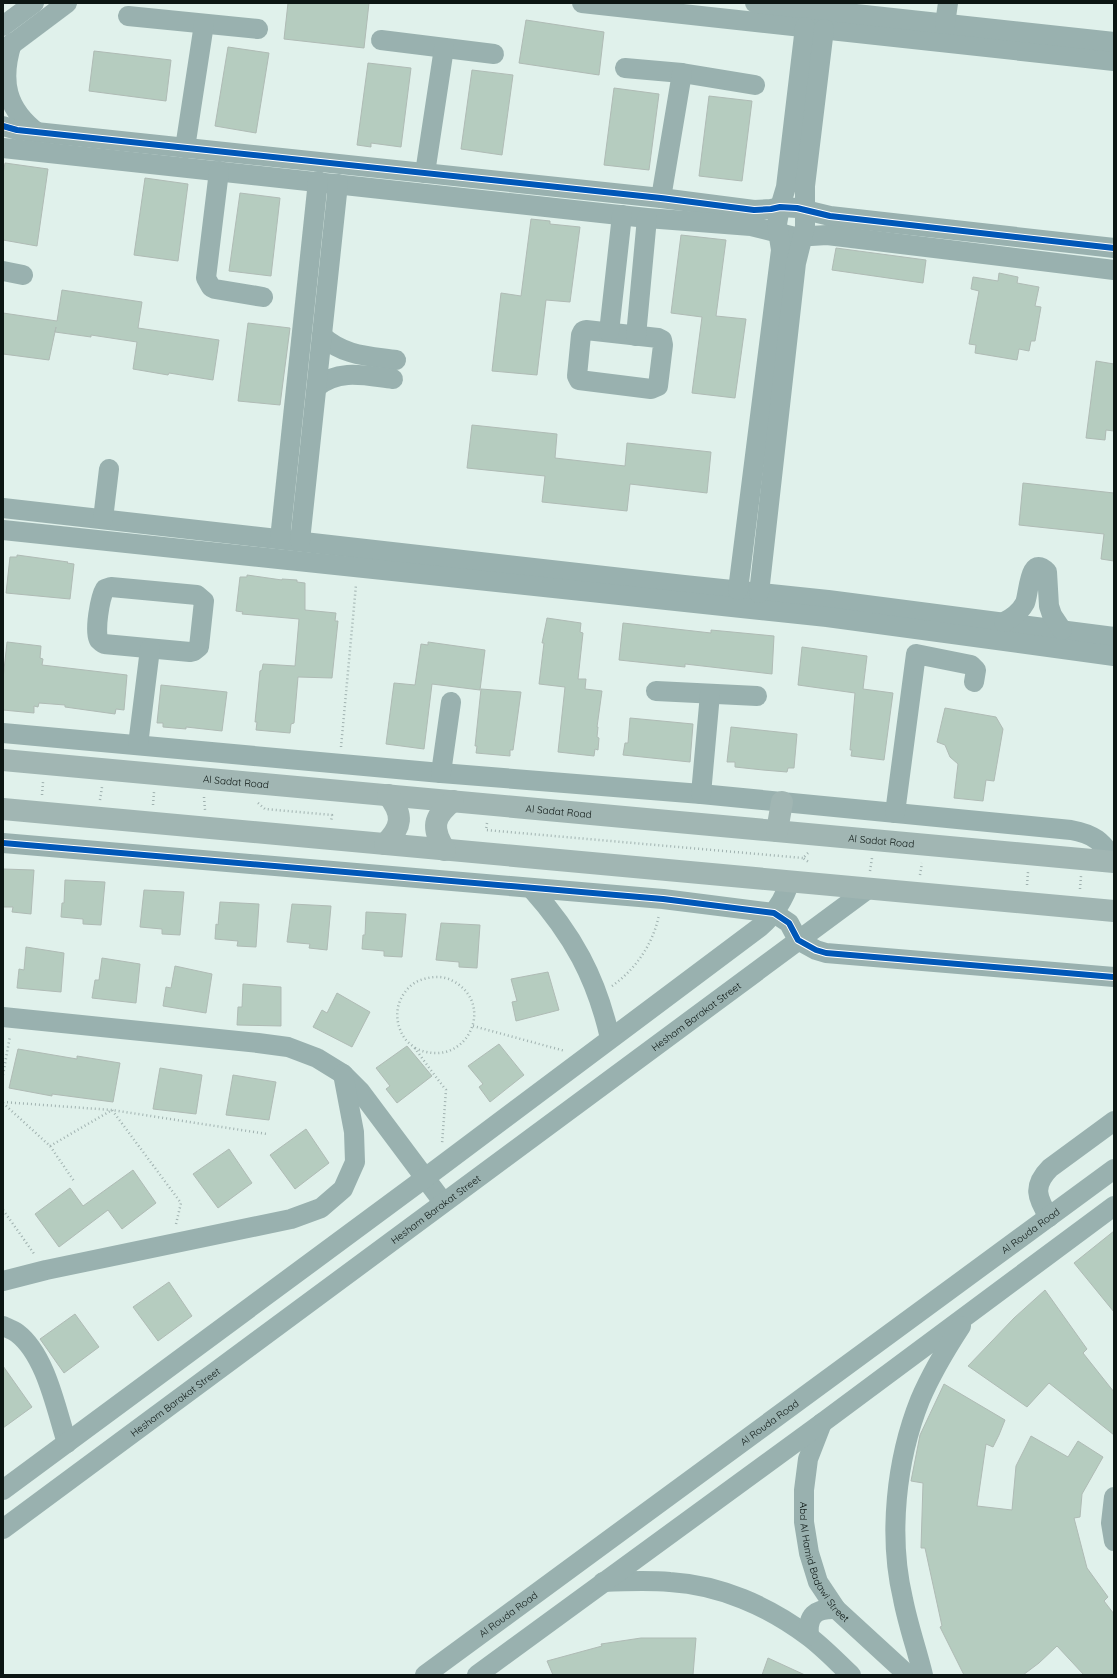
<svg xmlns="http://www.w3.org/2000/svg" width="1117" height="1678" font-family="Quicksand,sans-serif">
<style>
.building{fill:#b5ccbf;stroke:#afbbb5}
.lines{fill:none;stroke-linecap:round;stroke-linejoin:round}
.path{stroke:#a0b2b0;stroke-width:2.5;stroke-dasharray:1 3;stroke-linecap:butt}
.minor{stroke:#99b1af;stroke-width:20}
.major{stroke:#a1b6b3;stroke-width:22}
.cycleway-casing{stroke:#fff;stroke-width:8}
.cycleway{stroke:#0057b8;stroke-width:6}
.labels{text-anchor:middle;dominant-baseline:central;stroke-width:3;stroke-linejoin:round;paint-order:stroke}
.street-label{font-size:10px;fill:#0c1613;stroke:#fff}
</style>
<rect width="100%" height="100%" fill="#e0f1eb"/>
<g class="building">
<path d="M288,3H369L364,48L284,39Z"/>
<path d="M526,20L604,32L599,75L519,63Z"/>
<path d="M228,47L269,53L256,133L215,126Z"/>
<path d="M94,51L171,60L166,101L89,91Z"/>
<path d="M368,63L411,68L401,147L371,143V147L357,145Z"/>
<path d="M472,70L513,75L502,155L461,149Z"/>
<path d="M614,88L659,94L649,170L604,165Z"/>
<path d="M709,96L752,101L742,181L699,176Z"/>
<path d="M5,163L48,169L37,246L3,240V174Z"/>
<path d="M145,178L188,184L178,261L134,255Z"/>
<path d="M240,193L280,198L271,276L229,271Z"/>
<path d="M531,219L550,221V224L580,227L570,302L546,300L537,375L492,371L501,293L521,296Z"/>
<path d="M681,235L726,240L716,316L746,319L735,398L692,393L702,317L671,313Z"/>
<path d="M836,248L926,260L923,283L832,270Z"/>
<path d="M999,273L1018,277L1017,283L1039,287L1035,306L1041,307L1035,341H1031L1029,351L1019,349L1017,360L975,353L976,345L969,344L979,291L971,289L973,277L998,281Z"/>
<path d="M62,290L142,302L138,328L219,340L213,380L169,373L168,375L133,369L137,342L91,335V337L55,332L56,327L49,360L3,354V313L57,321Z"/>
<path d="M248,323L290,328L280,405L238,401Z"/>
<path d="M1096,361L1114,364V431L1106,430L1105,440L1086,438Z"/>
<path d="M472,425L557,434L555,458L625,466L627,443L711,452L707,493L630,484L627,511L542,502L545,476L467,468Z"/>
<path d="M1023,483L1114,493V561L1101,559L1104,534L1019,525Z"/>
<path d="M17,555L68,562L67,563L74,564L70,599L6,593L10,557H17Z"/>
<path d="M247,575L282,580V579L297,580V582L305,583V610L336,613L335,621H338L332,678L298,677L294,723L291,724L290,733L256,730L257,722H255L260,671L262,670L263,664L295,666L299,619L242,614L243,612L236,611L240,577H247Z"/>
<path d="M547,618L581,623L580,632L583,633L578,679H586L585,689L602,691L597,727H598L597,737L599,738L598,750L595,749L594,756L558,752L565,687L539,684L544,643H542Z"/>
<path d="M623,623L711,633V630L774,636L772,674L685,664V667L619,660Z"/>
<path d="M7,642L41,646L40,658L43,659L42,665L127,675L124,710L116,709L115,714L65,707V705L39,703L38,707L34,706V713L3,710V679Z"/>
<path d="M428,642L485,650L480,690L432,684L424,749L386,744L394,683L415,685L421,644L428,645Z"/>
<path d="M802,647L867,656L863,689L893,693L884,760L851,756L852,750H850L855,693L798,685Z"/>
<path d="M161,685L227,692L222,731L186,727V729L163,727V723H157Z"/>
<path d="M481,689L521,692L513,750H510V756L476,753L477,746H475Z"/>
<path d="M945,708L996,717L1003,729L994,781L986,780L983,801L954,798L958,764L950,757L945,745L937,742Z"/>
<path d="M630,718L693,724L690,762L623,755L625,743H628Z"/>
<path d="M731,727L797,734L794,768H788L787,772L763,770L735,767V762H727Z"/>
<path d="M3,869L34,870L31,914L12,912L13,907H3Z"/>
<path d="M65,880L105,882L101,925L83,924V919L61,917L62,903H64Z"/>
<path d="M144,890L184,892L180,935L162,934V929L140,927Z"/>
<path d="M220,902L259,904L256,947L237,946L238,941L215,939L216,924L218,925Z"/>
<path d="M292,904L331,906L327,950L309,948L310,944L287,942Z"/>
<path d="M366,912L406,914L402,957L384,956V951L362,949L363,935H365Z"/>
<path d="M441,923L480,925L477,968L459,967V962L436,960Z"/>
<path d="M26,947L64,953L61,992L17,988L19,969L24,970Z"/>
<path d="M102,958L140,964L136,1003L92,998L95,980H99Z"/>
<path d="M175,966L212,974L206,1013L163,1006L166,987L171,988Z"/>
<path d="M548,972L559,1010L516,1021L512,1002L517,1001L511,979Z"/>
<path d="M243,984L281,987V1026L237,1025L238,1007H242Z"/>
<path d="M337,993L370,1012L352,1047L313,1027L322,1010L327,1013Z"/>
<path d="M499,1044L524,1075L490,1102L479,1087L483,1084L468,1066Z"/>
<path d="M407,1046L432,1076L397,1103L386,1089L390,1086L376,1068Z"/>
<path d="M18,1049L77,1059V1056L120,1063L113,1102L52,1094V1096L9,1088Z"/>
<path d="M160,1068L202,1075L196,1114L153,1109Z"/>
<path d="M233,1075L276,1082L269,1120L226,1115Z"/>
<path d="M306,1129L329,1163L295,1189L270,1155Z"/>
<path d="M229,1149L252,1183L218,1208L193,1174Z"/>
<path d="M133,1170L156,1203L122,1229L108,1210L59,1247L35,1214L70,1188L83,1206Z"/>
<path d="M1114,1231V1312L1074,1263Z"/>
<path d="M169,1282L192,1316L158,1341L133,1307Z"/>
<path d="M1045,1290L1087,1349L1083,1353L1114,1392V1435L1049,1383L1027,1407L968,1366L1014,1318Z"/>
<path d="M75,1314L99,1347L64,1373L40,1339Z"/>
<path d="M3,1366L32,1407L3,1428Z"/>
<path d="M944,1384L1005,1420L999,1435L993,1447L986,1444L977,1506L1012,1510L1016,1466L1031,1436L1068,1457L1078,1441L1103,1457L1082,1494L1080,1517L1074,1518L1087,1568L1108,1597L1104,1601L1114,1614V1675H1084L1057,1646L1039,1663L1023,1675H964L940,1627L942,1626L925,1548H921L923,1483L911,1481L920,1435Z"/>
<path d="M641,1638H696L693,1675H553L547,1661L602,1646L601,1644Z"/>
<path d="M768,1658L805,1675H762Z"/>
</g>
<g class="lines">
<g class="path">
<path d="M341,747L356,585"/>
<path d="M42,795L43,782"/>
<path d="M204,797L205,810"/>
<path d="M100,800L102,787"/>
<path d="M258,803L265,809L332,815L331,822"/>
<path d="M153,805L154,792"/>
<path d="M487,823L486,830L803,858"/>
<path d="M808,853L803,858L810,863"/>
<path d="M870,871L872,858"/>
<path d="M920,875L922,863"/>
<path d="M1027,885L1028,872"/>
<path d="M1080,889L1081,876"/>
<path d="M612,986C636,969 653,944 659,915"/>
<path d="M473,1026L565,1051"/>
<path d="M415,1048C465,1072 498,1005 453,981C444,976 434,976 424,979C415,981 408,987 403,995C394,1009 396,1027 406,1040C409,1044 414,1046 417,1051C426,1064 436,1077 446,1090L442,1144"/>
<path d="M3,1075L10,1036"/>
<path d="M3,1102L112,1110L267,1134"/>
<path d="M3,1103L50,1146L74,1181"/>
<path d="M50,1146L112,1110L181,1203L176,1224"/>
<path d="M3,1210L35,1255"/>
</g>
<g class="minor">
<path d="M582,3L1114,61"/>
<path d="M755,3L1114,42"/>
<path d="M128,16L258,29"/>
<path d="M945,24L948,3"/>
<path d="M3,26L34,3"/>
<path d="M381,40L494,54"/>
<path d="M12,43C0,81 6,109 38,133"/>
<path d="M3,51L67,3"/>
<path d="M625,68L682,73L755,85"/>
<path d="M3,126L17,130L661,198L754,210L771,209L780,207L797,208L830,216L1114,248"/>
<path d="M3,148L647,218L751,226L795,237L827,235L1114,270"/>
<path d="M185,148L204,24"/>
<path d="M219,171L206,278L211,287L215,289L263,297"/>
<path d="M425,173L444,48"/>
<path d="M661,198L682,73"/>
<path d="M3,271L23,275"/>
<path d="M586,330L658,338L662,340L663,345L658,386L651,389L579,380L577,376L581,335L583,331Z"/>
<path d="M609,332L622,215"/>
<path d="M322,336C344,356 368,356 396,360"/>
<path d="M636,336L647,218"/>
<path d="M317,387C339,368 367,376 393,379"/>
<path d="M3,508L684,585L828,600L1114,637"/>
<path d="M103,519L109,469"/>
<path d="M3,530L827,617L1114,656"/>
<path d="M280,539L318,181"/>
<path d="M300,541L338,184"/>
<path d="M111,587L197,595L204,601L199,647L194,651L190,652L104,644C103,644 99,640 99,640C94,632 100,597 105,589Z"/>
<path d="M738,590L781,250L777,224L780,207L786,187L805,27"/>
<path d="M759,593L796,263L805,227V186L824,29"/>
<path d="M1004,622C1012,618 1020,612 1025,603C1029,594 1029,553 1047,572L1049,606L1052,615L1062,630"/>
<path d="M656,691L757,696"/>
<path d="M3,733L441,773L701,794L1071,830C1093,834 1103,841 1114,861"/>
<path d="M138,745L150,649"/>
<path d="M441,773L451,702"/>
<path d="M701,794L710,694"/>
<path d="M895,813L916,654L971,665L976,670L974,682"/>
<path d="M3,843L663,899L774,913L789,923L798,940L816,950L826,953L1114,977"/>
<path d="M531,888C573,935 596,977 610,1038"/>
<path d="M3,1017L258,1043L288,1047L317,1058L343,1074L360,1091L443,1202"/>
<path d="M1049,1217C1037,1198 1032,1186 1050,1168L1114,1121"/>
<path d="M3,1281L46,1270L291,1219L321,1208L343,1189L355,1162L354,1132L343,1074"/>
<path d="M3,1326C7,1328 13,1330 17,1333C46,1355 56,1409 67,1443"/>
<path id="s1" d="M822,1423L808,1459L804,1490V1522L809,1553L818,1582L836,1609L908,1675"/>
<path d="M3,1490L425,1178L760,927C775,914 784,900 790,881"/>
<path d="M1114,1497L1111,1523L1114,1541"/>
<path id="s2" d="M3,1529L868,889"/>
<path d="M603,1582C625,1581 648,1580 670,1582C720,1585 768,1606 808,1636C823,1647 837,1662 851,1675"/>
<path d="M809,1636C807,1616 815,1608 836,1609"/>
<path id="s3" d="M425,1675L1114,1169"/>
<path d="M477,1675L822,1423L1114,1206"/>
<path d="M923,1675C917,1650 908,1625 903,1599C888,1536 896,1460 920,1400C931,1374 946,1349 961,1326"/>
</g>
<g class="major">
<path id="s4" d="M3,760L1114,862"/>
<path d="M3,809L1114,911"/>
<path d="M777,831L782,802"/>
<path d="M385,844C402,827 404,815 388,795"/>
<path d="M445,850C431,828 433,817 453,801"/>
</g>
<defs>
<g id="cycleway">
<path d="M3,126L17,130L661,198L754,210L771,209L780,207L797,208L830,216L1114,248"/>
<path d="M3,843L663,899L774,913L789,923L798,940L816,950L826,953L1114,977"/>
</g>
</defs>
<use href="#cycleway" class="cycleway-casing"/>
<use href="#cycleway" class="cycleway"/>
</g>
<g class="labels">
<g class="street-label">
<text stroke="none"><textPath href="#s4" startOffset="234">Al Sadat Road</textPath></text>
<text stroke="none"><textPath href="#s4" startOffset="558">Al Sadat Road</textPath></text>
<text stroke="none"><textPath href="#s4" startOffset="882">Al Sadat Road</textPath></text>
<text stroke="none"><textPath href="#s2" startOffset="862">Hesham Barakat Street</textPath></text>
<text stroke="none"><textPath href="#s2" startOffset="538">Hesham Barakat Street</textPath></text>
<text stroke="none"><textPath href="#s3" startOffset="751">Al Rouda Road</textPath></text>
<text stroke="none"><textPath href="#s2" startOffset="214">Hesham Barakat Street</textPath></text>
<text stroke="none"><textPath href="#s3" startOffset="427">Al Rouda Road</textPath></text>
<text stroke="none"><textPath href="#s1" startOffset="147">Abd Al Hamid Badawi Street</textPath></text>
<text stroke="none"><textPath href="#s3" startOffset="103">Al Rouda Road</textPath></text>
</g>
</g>
<rect width="1117" height="1678" fill="none" stroke="#0c1613" stroke-width="8"/>
</svg>
